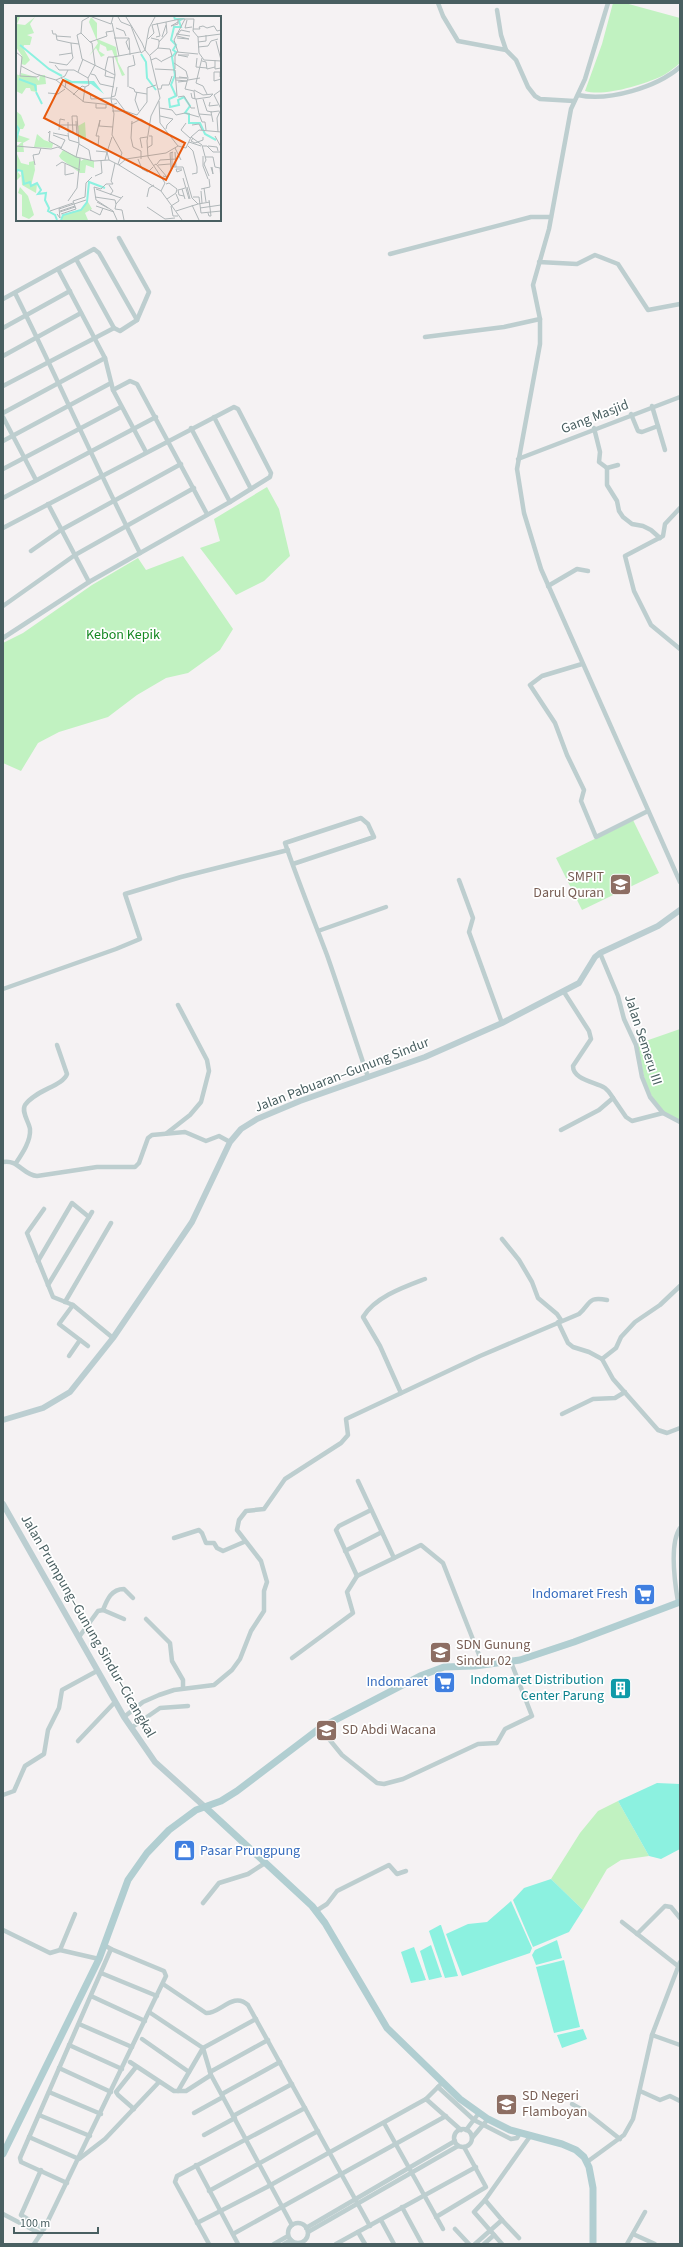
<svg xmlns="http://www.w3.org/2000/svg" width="683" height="2247" font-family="'Source Sans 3',sans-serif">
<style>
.green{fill:#c1f2c1}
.water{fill:#8cf1e0}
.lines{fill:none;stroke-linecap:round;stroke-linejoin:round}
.street{stroke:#bdcecf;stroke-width:4.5}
.secondary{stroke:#bbced1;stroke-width:6}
.primary{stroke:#b1ced1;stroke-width:7}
.labels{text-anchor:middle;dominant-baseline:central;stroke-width:3.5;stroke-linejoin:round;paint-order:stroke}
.street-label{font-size:14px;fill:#495f61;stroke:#fff}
.park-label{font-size:14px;fill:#148822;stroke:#fff}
.education-label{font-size:14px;fill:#785e54;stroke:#fff;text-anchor:start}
.shop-label{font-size:14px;fill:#366cbe;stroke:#fff;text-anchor:end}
.culture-label{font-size:14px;fill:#0d838f;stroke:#fff;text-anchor:end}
.inset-river{fill:none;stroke:#8cf1e0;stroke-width:2}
.inset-road{fill:none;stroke:#b0b7b9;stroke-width:1}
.view{fill:#e8590c;fill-opacity:0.15;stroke:#e8590c;stroke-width:2}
.inset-edge{fill:none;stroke:#495f61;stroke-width:2}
</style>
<rect width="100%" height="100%" fill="#f5f2f3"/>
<g class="green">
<path d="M613,3H625L680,18V63C674,68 667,74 660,77C642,85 603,97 585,91L602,44Z"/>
<path d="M267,487L279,509L290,556L264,581L236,595L200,548L220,541L214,519Z"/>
<path d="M183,556L233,629L220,650L188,673L166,678L137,695L108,717L59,732L38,743L21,771L3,763V643L23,633L92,585L138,558L146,570Z"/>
<path d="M633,820L659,873L582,910L556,858Z"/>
<path d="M680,1029V1124L656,1106L645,1081L637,1044Z"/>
<path d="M618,1801L649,1856L621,1860L607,1869L583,1910L551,1879L580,1833L598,1811Z"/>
</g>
<g class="water">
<path d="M657,1783L680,1784V1849L661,1859L649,1856L618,1801Z"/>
<path d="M551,1879L583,1910L569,1932L533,1947L513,1900L524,1888Z"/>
<path d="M511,1901L532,1948L530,1953L462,1976L446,1934L468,1924L487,1922Z"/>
<path d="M440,1925H441L458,1976L445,1978L429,1931Z"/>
<path d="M557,1940L562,1958L536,1965L532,1955L535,1950Z"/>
<path d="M431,1945L442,1977L429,1980L420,1951Z"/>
<path d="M414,1947L426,1980L411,1983L401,1952Z"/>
<path d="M564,1960L580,2027L554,2033L536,1967Z"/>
<path d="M583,2029L587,2039L562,2048L557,2035Z"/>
</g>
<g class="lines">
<g class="street">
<path d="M438,3L443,16L458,41L506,50"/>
<path d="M608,3L585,79L571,109L549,229L533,285L540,319V344L517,469L524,513L541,569L680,882"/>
<path d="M497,10L501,35L506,50L516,60L528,87L535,96L540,99L574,101"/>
<path d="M578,95C608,102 657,87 680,67"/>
<path d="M119,238L149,292L137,320"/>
<path d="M390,254L531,217H551"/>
<path d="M539,262L577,264L595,255L618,264L648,310L680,304"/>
<path d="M58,269L105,358L113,390L146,452"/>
<path d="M15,293C58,379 96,467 140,553"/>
<path d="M3,299L94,249L99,253L137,320L120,331L114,328"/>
<path d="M3,328L70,291"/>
<path d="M425,337L504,327L540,319"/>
<path d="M3,356L81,313"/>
<path d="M3,386L114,328L76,259"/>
<path d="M113,390L130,381L137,384L207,514"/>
<path d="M652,406L665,450"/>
<path d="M3,413L105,358"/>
<path d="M631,414L638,431L642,432L658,426"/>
<path d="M3,417L36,480"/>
<path d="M214,417L251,489"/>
<path d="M191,428L230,502"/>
<path d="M594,428L600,452L599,462L607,468L618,465"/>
<path d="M3,441L111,383"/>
<path d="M518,459L680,397"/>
<path d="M607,468V485L617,501L619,511L623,517L632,524L643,526L651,530L660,538"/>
<path d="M3,469L121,407"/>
<path d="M3,498L156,417"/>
<path d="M48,504L89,582"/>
<path d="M680,508L665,524L663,536L625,556L634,591L651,625L680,649"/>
<path d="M3,528L234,407L238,409L271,473L270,477L230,502L89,582L3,638"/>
<path d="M31,551L61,530L181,464"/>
<path d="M548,586L577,569L588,571"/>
<path d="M3,606L75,555L194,488"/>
<path d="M582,664L542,676L530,685L555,723L567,755L584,790L581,801L596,837L648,811"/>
<path d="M293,864L374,837L368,824L361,818L285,843C298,881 313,918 327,955C341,995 354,1036 368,1077"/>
<path d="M459,880L473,918L469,932L502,1023"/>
<path d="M318,931L386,907"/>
<path d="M600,953L618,996L624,1019L636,1045L642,1077L650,1097L663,1113L680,1122"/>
<path d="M3,989L116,949L140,939L125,894L181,877L288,850"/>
<path d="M613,1098L626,1117L632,1121L663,1113"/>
<path d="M561,1130L599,1110L613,1098C611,1095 609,1091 605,1088C596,1082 573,1080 573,1066L591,1039L589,1031L564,992"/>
<path d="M167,1133L190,1115L201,1102L209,1071L207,1060L178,1005"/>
<path d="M3,1162C18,1159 23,1175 37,1176L97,1167H135L139,1163L148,1138L152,1135L185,1132L206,1141L219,1136L230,1142"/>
<path d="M16,1163C22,1154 31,1141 30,1129C29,1122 21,1112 25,1105C35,1090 63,1086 67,1074L57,1045"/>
<path d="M44,1209L27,1233L53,1297L73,1305L113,1338"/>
<path d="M502,1239L519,1260L532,1282L538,1298L557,1314L561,1320"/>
<path d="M38,1261L72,1203L89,1217"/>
<path d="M48,1285L92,1212"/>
<path d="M65,1302L111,1223"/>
<path d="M73,1305L59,1324L88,1346"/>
<path d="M558,1322L568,1343L573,1347L589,1352L602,1359L613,1379L658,1430L667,1433L680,1428"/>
<path d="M69,1356L80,1340"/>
<path d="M602,1359L616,1348L621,1337L635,1322L660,1305L680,1286"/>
<path d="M401,1393L380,1346L363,1317C375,1297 404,1287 425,1279"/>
<path d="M562,1414L593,1399L615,1398L625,1392"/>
<path d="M358,1481L394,1558"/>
<path d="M174,1538L199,1530L202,1533L206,1543H214L217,1548L223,1551L244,1542"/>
<path d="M345,1551L382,1532"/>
<path d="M357,1576L336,1530L339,1526L371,1510"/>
<path d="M678,1602C675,1584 669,1544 680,1528"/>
<path d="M103,1610C107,1600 111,1589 124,1589L133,1598"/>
<path d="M146,1619L170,1643L172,1661L183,1680V1688"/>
<path d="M79,1637L98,1611L103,1610L124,1619"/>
<path d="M292,1658L353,1613L347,1592L357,1576L421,1545L443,1563L483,1665"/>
<path d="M124,1717L143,1702L159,1695L174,1690L214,1685L232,1670L240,1659L251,1631L264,1611V1591L267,1582L261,1561L237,1530L239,1520L246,1511L264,1509L285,1479L341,1443L348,1435L346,1419L480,1356L579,1314C591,1304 587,1296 607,1300"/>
<path d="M131,1728L160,1708L188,1706"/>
<path d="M320,1728L342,1755L377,1783L384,1784L403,1779L478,1744L497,1743L505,1729L532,1716L511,1662"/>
<path d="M78,1741L115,1702"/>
<path d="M3,1795L14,1791L25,1766L44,1754L48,1730L59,1708L62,1690L97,1671"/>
<path d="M203,1903L219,1883L248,1874L265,1863"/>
<path d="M316,1911L327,1904L337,1891L389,1865L397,1874L406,1871"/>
<path d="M622,1922L678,1966"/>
<path d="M3,1930L50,1953L60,1950L99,1959"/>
<path d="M637,1934L665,1906L671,1907L680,1918"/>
<path d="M60,1950L75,1914"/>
<path d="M101,1973L157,1996"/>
<path d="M163,1984L206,2013C220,2014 233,1991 248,2005L370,2226"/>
<path d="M91,1996L145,2021"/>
<path d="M149,2012L203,2048L211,2075L292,2225"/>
<path d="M79,2024L132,2047"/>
<path d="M652,2035L680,2045"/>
<path d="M142,2039L189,2072"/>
<path d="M69,2045L122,2069"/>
<path d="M130,2062L174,2091H178L203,2048L256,2019"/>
<path d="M59,2068L111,2092"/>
<path d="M210,2072L268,2040"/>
<path d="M438,2087L474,2120L511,2139L517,2138L520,2133"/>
<path d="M178,2091H186L211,2075"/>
<path d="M640,2091L660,2100L670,2096L680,2101"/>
<path d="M49,2092L101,2114"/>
<path d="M222,2094L280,2062"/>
<path d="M426,2099L440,2085"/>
<path d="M572,2104L586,2112L620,2139"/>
<path d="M134,2109L118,2095L116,2092L136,2067"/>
<path d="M194,2113L223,2097"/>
<path d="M39,2115L90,2136"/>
<path d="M233,2116L292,2084"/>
<path d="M384,2123L443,2229"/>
<circle cx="463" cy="2138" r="9"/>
<path d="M466,2130L479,2113"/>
<path d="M204,2135L235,2118"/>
<path d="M29,2137L79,2159L105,2139L159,2082"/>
<path d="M472,2138L488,2119"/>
<path d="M587,2162L624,2135L633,2119L652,2035L680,1962"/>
<path d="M196,2165L238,2244"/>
<path d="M41,2170L21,2215L44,2229L166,1976L164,1971L111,1949"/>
<path d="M67,2183L21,2162L20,2158L111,1949L104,1945"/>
<path d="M209,2191L318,2131"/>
<path d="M485,2200L474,2212L502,2244"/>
<path d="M402,2207L422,2244"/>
<path d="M3,2214L41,2234"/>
<path d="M436,2217L486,2187L464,2147"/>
<path d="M381,2220L394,2244"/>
<path d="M502,2220L519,2238"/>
<path d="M197,2223L267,2187L426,2099L461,2130"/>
<circle cx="298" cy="2233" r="10"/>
<path d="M306,2228L455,2141"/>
<path d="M455,2229L469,2244"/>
<path d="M308,2232L458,2146"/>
<path d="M358,2232L365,2244"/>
<path d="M233,2234L446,2116"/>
<path d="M633,2234L655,2244"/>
<path d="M34,2244L42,2232"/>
<path d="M209,2244L175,2182L177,2176L305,2108"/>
<path d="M274,2244L288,2236"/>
<path d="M284,2244L291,2240"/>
<path d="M336,2244L476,2167"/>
<path d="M475,2244L502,2220L485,2200L531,2135"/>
<path d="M484,2244L494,2235"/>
<path d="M627,2244L645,2212"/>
</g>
<g class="secondary">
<path d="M3,1420L43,1408L70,1392L113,1338L192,1222L230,1142L241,1129L257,1119L300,1101L425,1057L502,1023L579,983L595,957L600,953L658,926L680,910"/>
<path d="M3,1504L124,1717L155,1762L205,1807"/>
</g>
<g class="primary">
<path d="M205,1807L312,1906L325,1923L387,2028L460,2099L488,2119L510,2130L562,2144L576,2150L584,2157L589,2167L593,2188V2244"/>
<path d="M3,2154L99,1959L128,1880L147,1853L169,1830L196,1810L221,1801L237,1791L320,1728L420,1676L444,1667L475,1666L520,1660L574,1642L680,1602"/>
</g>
</g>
<defs>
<symbol id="school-square" viewBox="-11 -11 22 22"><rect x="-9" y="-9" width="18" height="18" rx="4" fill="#8d6e63" stroke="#fff"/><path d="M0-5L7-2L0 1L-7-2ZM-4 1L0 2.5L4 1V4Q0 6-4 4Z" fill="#fff"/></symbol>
<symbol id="supermarket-square" viewBox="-11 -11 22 22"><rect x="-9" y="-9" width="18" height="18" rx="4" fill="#3f7fe0" stroke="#fff"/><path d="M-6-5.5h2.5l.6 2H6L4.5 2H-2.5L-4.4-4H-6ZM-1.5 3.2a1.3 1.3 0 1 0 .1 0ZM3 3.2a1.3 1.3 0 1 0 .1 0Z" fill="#fff"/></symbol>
<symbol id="building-square" viewBox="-11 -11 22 22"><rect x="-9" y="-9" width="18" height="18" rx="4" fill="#0f9aa8" stroke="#fff"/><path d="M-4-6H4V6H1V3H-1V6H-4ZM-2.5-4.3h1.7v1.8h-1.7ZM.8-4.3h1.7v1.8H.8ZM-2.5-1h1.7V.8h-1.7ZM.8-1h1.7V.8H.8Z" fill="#fff"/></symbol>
<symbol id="shop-square" viewBox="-11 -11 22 22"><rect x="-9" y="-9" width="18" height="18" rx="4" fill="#3f7fe0" stroke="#fff"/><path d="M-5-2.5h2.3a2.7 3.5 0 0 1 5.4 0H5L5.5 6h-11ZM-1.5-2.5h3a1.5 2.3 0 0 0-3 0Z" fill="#fff"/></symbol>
</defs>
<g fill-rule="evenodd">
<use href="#school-square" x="608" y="872" width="25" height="25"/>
<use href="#supermarket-square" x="632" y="1582" width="25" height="25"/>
<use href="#school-square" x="428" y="1640" width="25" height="25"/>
<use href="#supermarket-square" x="432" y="1670" width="25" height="25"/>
<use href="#building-square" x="608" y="1676" width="25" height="25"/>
<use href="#school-square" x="314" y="1718" width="25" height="25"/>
<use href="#shop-square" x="172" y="1838" width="25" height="25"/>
<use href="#school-square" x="494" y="2092" width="25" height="25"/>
</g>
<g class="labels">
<g class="street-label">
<text transform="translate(595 417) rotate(-21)">Gang Masjid</text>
<text transform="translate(643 1040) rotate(72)">Jalan Semeru III</text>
<text transform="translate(342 1075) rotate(-21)">Jalan Pabuaran–Gunung Sindur</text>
<text transform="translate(88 1626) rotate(60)">Jalan Prumpung–Gunung Sindur–Cicangkal</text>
</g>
<g class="park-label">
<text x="123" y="635">Kebon Kepik</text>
</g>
<g class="education-label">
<text x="604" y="877" text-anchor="end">SMPIT<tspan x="604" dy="16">Darul Quran</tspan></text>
<text x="456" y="1645">SDN Gunung<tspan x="456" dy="16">Sindur 02</tspan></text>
<text x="342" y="1730">SD Abdi Wacana</text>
<text x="522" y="2096">SD Negeri<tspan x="522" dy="16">Flamboyan</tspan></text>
</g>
<g class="shop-label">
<text x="628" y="1594">Indomaret Fresh</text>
<text x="428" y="1682">Indomaret</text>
<text x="200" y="1851" text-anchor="start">Pasar Prungpung</text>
</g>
<g class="culture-label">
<text x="604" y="1680">Indomaret Distribution<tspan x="604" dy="16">Center Parung</tspan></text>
</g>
</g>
<g transform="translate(16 16)">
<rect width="205" height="205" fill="#f5f2f3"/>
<path d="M0,1H4L1,8L9,9L19,1L14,8L18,17L11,19L16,21L14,29H8L7,32L14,44L9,49L5,48L6,40L0,31ZM75,1L81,7V23L100,31L102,46L109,59L106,60L96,34L91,35L90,31L84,28L83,35L89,39L85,41L80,32L73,40L82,27L73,6ZM5,57L20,61L23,65L24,59H29L30,68L21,69V76L15,75L14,72H10L6,78L0,75V58L5,60ZM0,95L5,99L9,109L7,113H4L2,119L14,123L7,127L8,136H1V138L5,147L13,149V146L18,145L19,154L15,170L21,168L20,177L6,169L5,155H1L5,160L0,165V131L6,126H0ZM69,106L70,122L64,123L62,110ZM21,118L28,124L42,129L37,128L36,132L18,131ZM47,134L64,142L65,145L68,143L78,145V152L70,149L69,157H64L45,143L43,140ZM4,171L12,180L18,199L13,203L6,200V179L2,177ZM72,186L76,193L69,197L72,204H45L47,199L64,194Z" fill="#c1f2c1"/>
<path d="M47,61L56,65H78L88,78L75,68L53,67Z" fill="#8cf1e0"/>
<path class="inset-river" d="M158,1L159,3H166L163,5L165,11H158L155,24L160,29L157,34L160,36L156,41L159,59L155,69L160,80L153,83L154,91L163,89L162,84L168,81L174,90L169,97L173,98V107H184L189,118L200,124M4,29L33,53L46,60M125,38L130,46L131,62L140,74M3,63L19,69L20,75M20,76L26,88M0,109L3,113L0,125M0,156L2,154L6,155L8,168L14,166L15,170L21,167L25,174L22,178L30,177L29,184L33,192L32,195L39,199L41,204M45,204L47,199L65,194L71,186L73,166L89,172"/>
<path class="inset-road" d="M73,1L66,5L65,17L61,19L64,33L66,43L99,59L95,83L98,98L96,119L106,137L102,148M76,1L95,8L97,1M102,1L105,6L115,10L125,37L129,34L126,27L110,1M139,1L133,12L129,34L134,40L144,82L135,100L131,125L132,141L149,167L145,175L166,204M162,4V8L155,10L162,6M171,4L169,12L176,11M96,7L103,40M100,12L108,15L110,20M177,13H184L183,11L187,10L191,12L198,10L201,15L205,14M36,14L37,18H40L41,24L55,27M65,17L74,26L91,20L90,16L97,15M160,18L174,20M162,18L165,14L174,16M40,20L55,21M161,20L173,23M140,21L144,20L141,7M146,21L150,9M182,21L205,18M98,22H113L114,39M113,22L110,26L113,34M161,22L173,23M132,23L138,17L136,9L164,3H178L177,15L182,21L183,37L188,44L205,45M200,25L205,44M143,26L151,17L150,6M182,26L190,25V19M182,31L192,30L195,25L202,23M142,32L154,33L156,40L146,45M0,36L6,41L4,60L21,61L24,59M162,36L158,24L169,3M56,37L55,27L63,28M43,39L56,37L57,42M134,39L142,32L143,28V24L135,22M172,41L162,39H173M181,42L180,51L191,52M186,42L180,67L187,70L191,78M135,44L140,42L146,46M199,44V53L205,52M186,45L190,46L191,53L199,51M33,46L51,49L57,42M158,47L170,55L172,62L169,73L178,75L179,83M39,49L43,54H52M5,50L20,58L40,64L68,86L96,89L101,87M139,53L159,54M159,53V40L161,36L182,38M89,54L92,41H97M90,54L89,60L98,62M159,54L161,80M62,56L67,43M75,58L79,59L84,68L98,71M99,59L97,41L124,36M204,61V56H198V65L205,63M45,62L50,66L49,72M160,62H171L163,61M40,64L49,60L52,54H58L72,62M160,64L171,65L162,66M172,64L184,62M112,71V51L119,49L117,39M113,71L118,73L119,76L131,78M142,73H145L146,69H153L156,60M178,74L187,79L197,78M69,75L74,77L75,83L95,82M121,76L119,84L123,95M32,77L42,78L49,73M175,77L176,82L180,83L194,81L197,78M57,79L66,70L69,71M95,81L99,80L101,71M162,81L168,80L175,92H179M95,83H100L109,95M180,83L183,98M187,83L191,95L196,96M143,85L144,107L162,130M67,86L69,71L73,69L72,62L79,49L76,27L74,26M194,86L193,90L202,89M80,88V92H90V89M144,92L156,94L160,99L169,97L183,101M96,95H109L121,99L131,86V72L140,69M144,100L157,103M60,105L61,119M116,105L115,122L117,131L125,135V143M52,106V116H57M197,106L195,96L203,95M170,107L165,114L174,122M115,108L125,103L134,109M44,109H62M176,109L183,108L186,114M83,110L97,111M150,113L151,109L157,103M43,114L44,103L49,104M190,114L189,106H186L183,98L195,99M202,116L201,102L205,93L198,79L205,74M32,117L34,115L33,125L46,132M37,117L52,120M52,117L53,124L63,127M57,117L56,100H61L63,128L60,141M37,119L49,124L45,132M199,120L205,131M175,121L186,129L190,144L188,148L193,160M177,122L175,125L179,127L187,124V121M173,126L185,130M63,128L73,134L75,145M0,130L35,133L42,131L60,141L78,145L93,144L103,149L110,143L150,137L162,130L170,132L175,121L183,114L205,116M82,130L83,120H80L84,104L83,110M172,130L177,135L181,151V157L176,158M187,130H191L197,136H205M192,130L201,131L202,135M126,132L124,122L131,121M131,132L136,129V120H133M159,132L165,144M80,135L91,136L89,144M156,136V151M159,136L160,151M187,140V150L192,163M189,141H197L199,151L204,152L205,164M122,143L126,153L132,156L137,151M93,144L91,136L96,121M99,147L95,165L97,168H90L85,173L78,171L80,184L97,195L101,204M49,148V159L58,157M141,148L144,144L160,143M158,148V151H167L176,182L182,188L194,186M19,149L17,139L23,138L25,132M103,149L145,175M142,149L154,148M40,150L46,146L64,154M137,150L140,148L151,161L147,160M195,151L197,158L196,151M155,153L154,137L157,136M166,153H160L161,156L166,154M79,160L86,157L85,145M167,162L173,183M150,168L153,167L161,173L160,177L151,183M93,169L97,175L94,179M171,171L174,183M188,172L190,186M80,173L105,182M166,173L162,174L163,179L168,180M185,173L194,171L193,163M185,175L186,187M160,178L163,185L155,190L157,200H162M79,181L99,184L100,188M131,181L133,172L138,169M177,181H183L185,197L205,195M169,183L166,173L169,172M52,185L61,172L64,142M81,186L92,192M58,188L70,184M176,189L183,204M80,190L98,196M131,191L149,203L159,202M184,192L205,189M43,193L58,188M99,193L106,194L108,204M99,193L100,188L107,180M74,194L84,199L87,192M34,195L57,187M44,195L59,190M160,195L182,188M44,196L59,191M192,197L193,200H195L193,184M41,198L44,202L43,192M45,198L60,193L57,185L69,181L70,167L76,161"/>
<path class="view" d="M47,64L169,127L150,164L28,102Z"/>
<rect width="205" height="205" class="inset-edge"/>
</g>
<rect width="683" height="2247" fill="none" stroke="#495f61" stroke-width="8"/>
<path d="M14 2227v6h84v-6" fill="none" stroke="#495f61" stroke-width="2"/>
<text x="20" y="2227" font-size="12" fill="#495f61" stroke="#ffffff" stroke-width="3" paint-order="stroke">100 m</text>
</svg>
